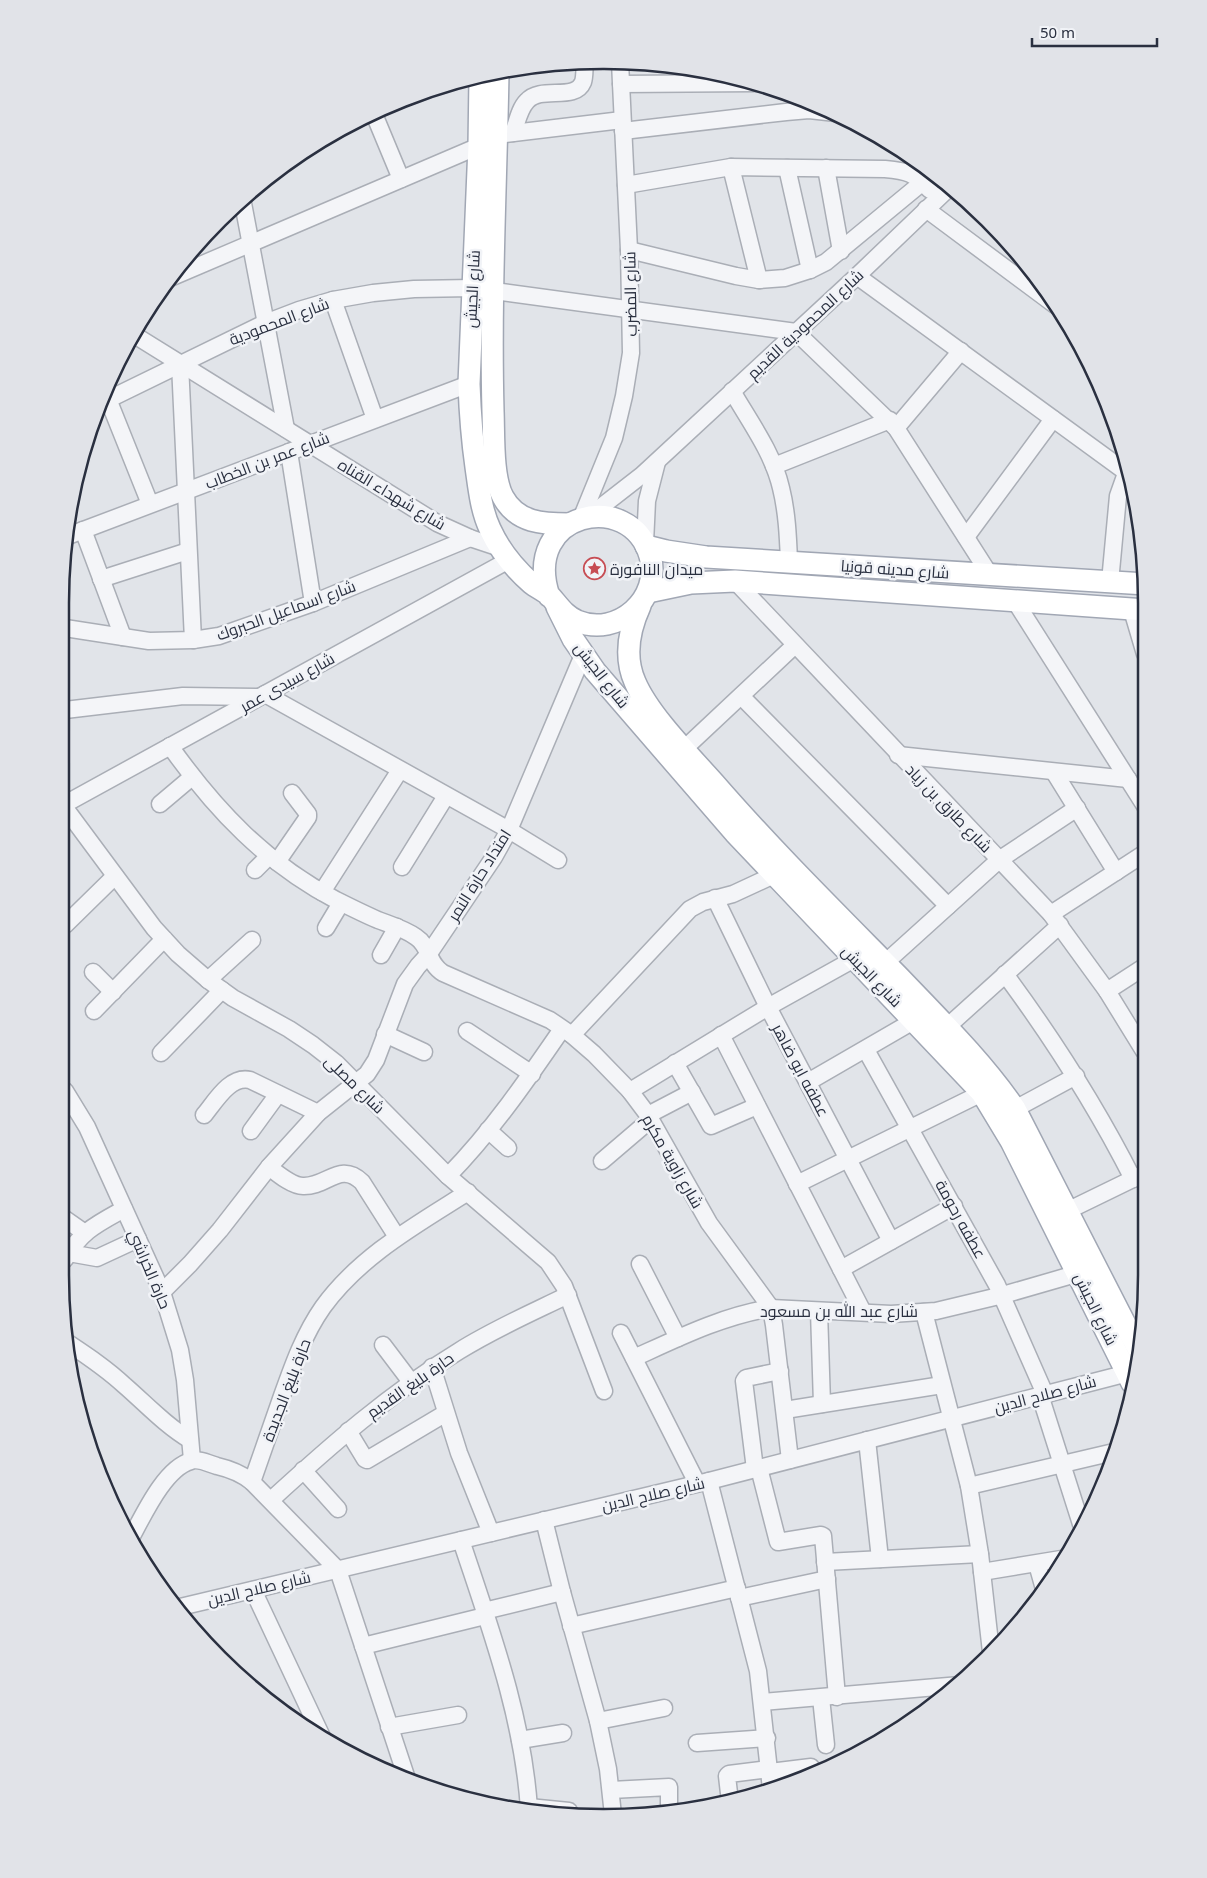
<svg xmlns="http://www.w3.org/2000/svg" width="1207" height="1878" font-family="'Noto Sans',Cairo,sans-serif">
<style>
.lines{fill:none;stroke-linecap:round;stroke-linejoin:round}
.minor-casing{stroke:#aaaeb6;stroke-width:19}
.major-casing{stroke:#a1a7b4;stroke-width:24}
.minor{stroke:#f4f5f8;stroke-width:16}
.major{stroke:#fff;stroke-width:21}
.labels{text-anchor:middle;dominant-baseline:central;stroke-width:5;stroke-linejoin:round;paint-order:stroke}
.street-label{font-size:16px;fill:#2a3040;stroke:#f1f3f7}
.poi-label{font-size:16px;fill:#2a3040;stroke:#f1f3f7;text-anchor:start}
.rim{fill:none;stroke:#2a3040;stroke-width:2.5}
</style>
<rect width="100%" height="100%" fill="#e1e4e9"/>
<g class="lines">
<defs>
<g id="minor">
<path d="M621,84L756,83"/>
<path d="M374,114L401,179"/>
<path d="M623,131L786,112L809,110L836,113"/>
<path d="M513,133C517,123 519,109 527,101C541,85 575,102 583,82C585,76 584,69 585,63"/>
<path d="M497,135L622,120"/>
<path d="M731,167L759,280"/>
<path d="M787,168L810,270"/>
<path d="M826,168L841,251"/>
<path d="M626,185L731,167L885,169C908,171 914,173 930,190"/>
<path d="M242,198L286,429"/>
<path d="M926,209L1055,305"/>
<path d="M629,250L736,276L759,280L785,278L810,270L826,262L935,172"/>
<path d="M857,276L1126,472"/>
<path d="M170,278L479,146"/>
<path d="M333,300L375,419"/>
<path d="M796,332L896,428L990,575"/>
<path d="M136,336L437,523L470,538L500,548"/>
<path d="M180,364L193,640"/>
<path d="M732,391C750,422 773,453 781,488C787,512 788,537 789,561"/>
<path d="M108,399L150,504"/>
<path d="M99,404L265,323L299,310L333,300L373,293L414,289L472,288L796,332"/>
<path d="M896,428L961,351"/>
<path d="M289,452L313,603"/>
<path d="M774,466L890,420"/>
<path d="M588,517L642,475L857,276L950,187"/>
<path d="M581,519L614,438L624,396L631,353L629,250L620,62"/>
<path d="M83,530L123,637"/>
<path d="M65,537L469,384"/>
<path d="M966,537L1053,419"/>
<path d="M645,543L647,501L657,462"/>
<path d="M101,579L188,551"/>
<path d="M735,581L1051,914L1107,991L1144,1051"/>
<path d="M1110,582L1118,496L1129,465"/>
<path d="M1015,601L1145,806"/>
<path d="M1132,610L1145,654"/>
<path d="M65,628L149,641L193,640L219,636L313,603L470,538"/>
<path d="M265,694L509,830L558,860"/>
<path d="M741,696L948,906"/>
<path d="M65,710L183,696L259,697"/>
<path d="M170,746C216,811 266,863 336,900C350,907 364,914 378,920C391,925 405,929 416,937C430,946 428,964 443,973L550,1020L572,1035L594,1054L630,1091L648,1115L709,1223L771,1308L774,1325L790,1460"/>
<path d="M684,749L795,645"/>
<path d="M898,755L1128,779"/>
<path d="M1054,772L1116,872"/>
<path d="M65,804L509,560"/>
<path d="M160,804L192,777"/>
<path d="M65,808L154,928L178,954L208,980L233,998L289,1029L313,1045L336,1063L448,1176L548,1262L564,1286L604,1391"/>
<path d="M277,862L308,817V814L292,793"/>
<path d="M402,867L446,796"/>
<path d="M255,870L269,856"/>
<path d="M322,892L400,770"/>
<path d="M715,898L768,1007L891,1241"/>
<path d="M1051,914L1145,853"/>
<path d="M65,925L115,876"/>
<path d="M326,928L341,903"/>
<path d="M381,955L397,927"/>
<path d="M885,963L999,860L1077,808"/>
<path d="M93,972L113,992"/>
<path d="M1005,974C1053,1039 1096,1106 1133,1179"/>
<path d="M208,980L252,940"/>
<path d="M1107,991L1144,967"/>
<path d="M94,1011L164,939"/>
<path d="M947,1027L1060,925"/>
<path d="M467,1031L532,1074"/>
<path d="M385,1034L424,1052"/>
<path d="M572,1035L690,909L703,902L733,894L774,875"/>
<path d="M721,1035L863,1312"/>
<path d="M866,1050L997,1285L1045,1394"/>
<path d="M161,1053L222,990"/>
<path d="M675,1063L711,1126L757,1106"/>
<path d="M808,1082L915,1020"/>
<path d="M65,1091L87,1127L162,1292L180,1350L185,1380L192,1460"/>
<path d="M630,1091L768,1007L856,958"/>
<path d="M1015,1109L1076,1076"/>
<path d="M204,1115C215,1102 230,1075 250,1080L318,1113"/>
<path d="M648,1115L692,1092"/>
<path d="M488,1130L508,1148"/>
<path d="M251,1131L278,1094"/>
<path d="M602,1161L650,1120"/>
<path d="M269,1167C278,1174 292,1186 303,1186C327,1187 340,1161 362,1182L397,1237"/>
<path d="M448,1176C492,1131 527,1080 562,1029"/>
<path d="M797,1184L982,1093"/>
<path d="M1067,1211L1143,1174"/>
<path d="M65,1219L85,1233"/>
<path d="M69,1253L97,1258L138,1239"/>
<path d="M65,1259C81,1231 97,1224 124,1209"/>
<path d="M640,1264L678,1338"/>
<path d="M841,1269L954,1206"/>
<path d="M162,1292L190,1264L220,1230L269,1167L318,1113L367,1074L376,1060L405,984L418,966L428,955L494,857L509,830L583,655"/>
<path d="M819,1311L822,1404"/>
<path d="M924,1312L969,1486L980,1554L991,1652"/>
<path d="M621,1333L697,1483"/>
<path d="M65,1341C86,1355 106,1368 124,1385C146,1404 165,1425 190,1440"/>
<path d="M383,1345L411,1382"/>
<path d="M634,1358C678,1338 722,1316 771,1308L891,1314L936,1311L1003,1295L1079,1273"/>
<path d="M432,1367L459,1453L491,1533"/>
<path d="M1040,1395L1081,1524"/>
<path d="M785,1410L942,1385"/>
<path d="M348,1431L365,1459L367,1460L446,1413"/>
<path d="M867,1440L880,1559"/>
<path d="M759,1468L778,1542L821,1535L823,1536L837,1697"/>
<path d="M755,1469L744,1381L746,1378L780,1371"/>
<path d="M303,1470L338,1509"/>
<path d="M709,1481L758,1671L771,1789"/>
<path d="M252,1482C262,1453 272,1425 282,1396C293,1365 304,1334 323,1307C360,1256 416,1225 468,1192"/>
<path d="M969,1486L1114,1452"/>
<path d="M271,1500C330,1446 390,1393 459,1351C494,1329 531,1313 568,1295"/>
<path d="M544,1520L562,1592L598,1721L608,1769L613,1815"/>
<path d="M132,1536C144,1514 165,1468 191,1461C198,1458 210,1464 217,1466C230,1469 241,1473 252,1482L338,1570L407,1779"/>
<path d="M461,1540C490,1628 523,1716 529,1809"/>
<path d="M825,1562L980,1554"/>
<path d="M1037,1564L1044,1589"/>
<path d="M982,1572L1061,1559"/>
<path d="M253,1590L323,1739"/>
<path d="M739,1598L827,1579"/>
<path d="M176,1608L709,1481L1128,1373"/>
<path d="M484,1611L562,1592"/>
<path d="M571,1626L737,1588"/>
<path d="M363,1646L485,1616"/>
<path d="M821,1698L826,1745"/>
<path d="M762,1702L960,1685"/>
<path d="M598,1721L664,1708"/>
<path d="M389,1727L458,1715"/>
<path d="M520,1740L563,1733"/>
<path d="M697,1743L767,1738"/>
<path d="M770,1772L811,1767"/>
<path d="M611,1790L669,1787V1814"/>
<path d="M730,1802L727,1776L729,1774L769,1769"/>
<path d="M529,1807L569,1811"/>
</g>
<g id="major">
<path d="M498,73C496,185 490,298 493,411C494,434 492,477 503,497C517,523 543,524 569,524"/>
<path d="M480,77L479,146L469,384C470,412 472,439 476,467C479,488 481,510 490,529C500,551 514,568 531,583C537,588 545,591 550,596C559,606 564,615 577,621C618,638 662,598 650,556C630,488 521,512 549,596"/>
<path d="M646,546L666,551L706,557L1146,584"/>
<path d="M648,592L691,583L735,581L1146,610"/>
<path d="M640,606C629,630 624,657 635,682C649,715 690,756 714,783C773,851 837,914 900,978C940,1020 982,1061 1015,1109L1140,1353"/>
<path d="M557,607L573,639L595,671L735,833L982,1093L1011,1141L1132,1383"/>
</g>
</defs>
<use href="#minor" class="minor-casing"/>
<use href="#major" class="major-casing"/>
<use href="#minor" class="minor"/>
<use href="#major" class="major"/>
</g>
<defs>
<symbol id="sight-ring" viewBox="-11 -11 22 22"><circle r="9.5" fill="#f1f3f7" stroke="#c74d54" stroke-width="1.5"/><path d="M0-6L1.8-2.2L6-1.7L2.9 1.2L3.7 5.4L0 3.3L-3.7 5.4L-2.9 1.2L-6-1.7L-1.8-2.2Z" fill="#c74d54"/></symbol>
</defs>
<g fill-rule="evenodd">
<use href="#sight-ring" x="582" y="556" width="25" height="25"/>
</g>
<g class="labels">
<g class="street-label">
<text transform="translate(472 289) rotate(-87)">شارع الجيش</text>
<text transform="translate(630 294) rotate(-91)">شارع المضرب</text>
<text transform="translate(279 321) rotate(-21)">شارع المحمودية</text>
<text transform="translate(805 324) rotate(-43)">شارع المحمودية القديم</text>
<text transform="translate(267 460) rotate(-21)">شارع عمر بن الخطاب</text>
<text transform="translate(392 494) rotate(31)">شارع شهداء القناه</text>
<text transform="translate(895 569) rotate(4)">شارع مدينه قونيا</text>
<text transform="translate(286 610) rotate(-20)">شارع اسماعيل الحبروك</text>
<text transform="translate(602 675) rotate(52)">شارع الجيش</text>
<text transform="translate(287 682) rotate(-29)">شارع سيدى عمر</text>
<text transform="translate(949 808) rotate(46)">شارع طارق بن زياد</text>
<text transform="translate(479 875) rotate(-58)">امتداد حارة النمر</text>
<text transform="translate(872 976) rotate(46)">شارع الجيش</text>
<text transform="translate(801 1070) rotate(62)">عطفه ابو ضاهر</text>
<text transform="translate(355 1084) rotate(44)">شارع مصلى</text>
<text transform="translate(673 1161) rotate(60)">شارع زاوية مكرم</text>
<text transform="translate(961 1219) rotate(61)">عطفه رحومة</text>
<text transform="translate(150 1269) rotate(67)">حارة الخراشي</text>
<text transform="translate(1096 1309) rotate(64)">شارع الجيش</text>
<text x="839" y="1311">شارع عبد الله بن مسعود</text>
<text transform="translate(410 1385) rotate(-35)">حارة بليغ القديم</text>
<text transform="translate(286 1390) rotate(-69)">حارة بليغ الجديدة</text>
<text transform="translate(1045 1394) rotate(-15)">شارع صلاح الدين</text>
<text transform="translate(653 1494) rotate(-13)">شارع صلاح الدين</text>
<text transform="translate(259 1588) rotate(-13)">شارع صلاح الدين</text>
</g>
<g class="poi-label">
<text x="610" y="569">ميدان النافورة</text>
</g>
</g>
<path d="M0 0H1207V1878H0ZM603 69H604A534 534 0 0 1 1138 603V1275A534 534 0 0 1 604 1809H603A534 534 0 0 1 69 1275V603A534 534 0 0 1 603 69Z" fill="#e1e3e8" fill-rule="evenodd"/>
<path class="rim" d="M603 69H604A534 534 0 0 1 1138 603V1275A534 534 0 0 1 604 1809H603A534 534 0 0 1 69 1275V603A534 534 0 0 1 603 69Z"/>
<path d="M1032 38v8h125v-8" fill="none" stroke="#2a3040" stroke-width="2.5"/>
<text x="1040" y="38" font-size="15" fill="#2a3040" stroke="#f1f3f7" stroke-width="4" paint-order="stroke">50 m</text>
</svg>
